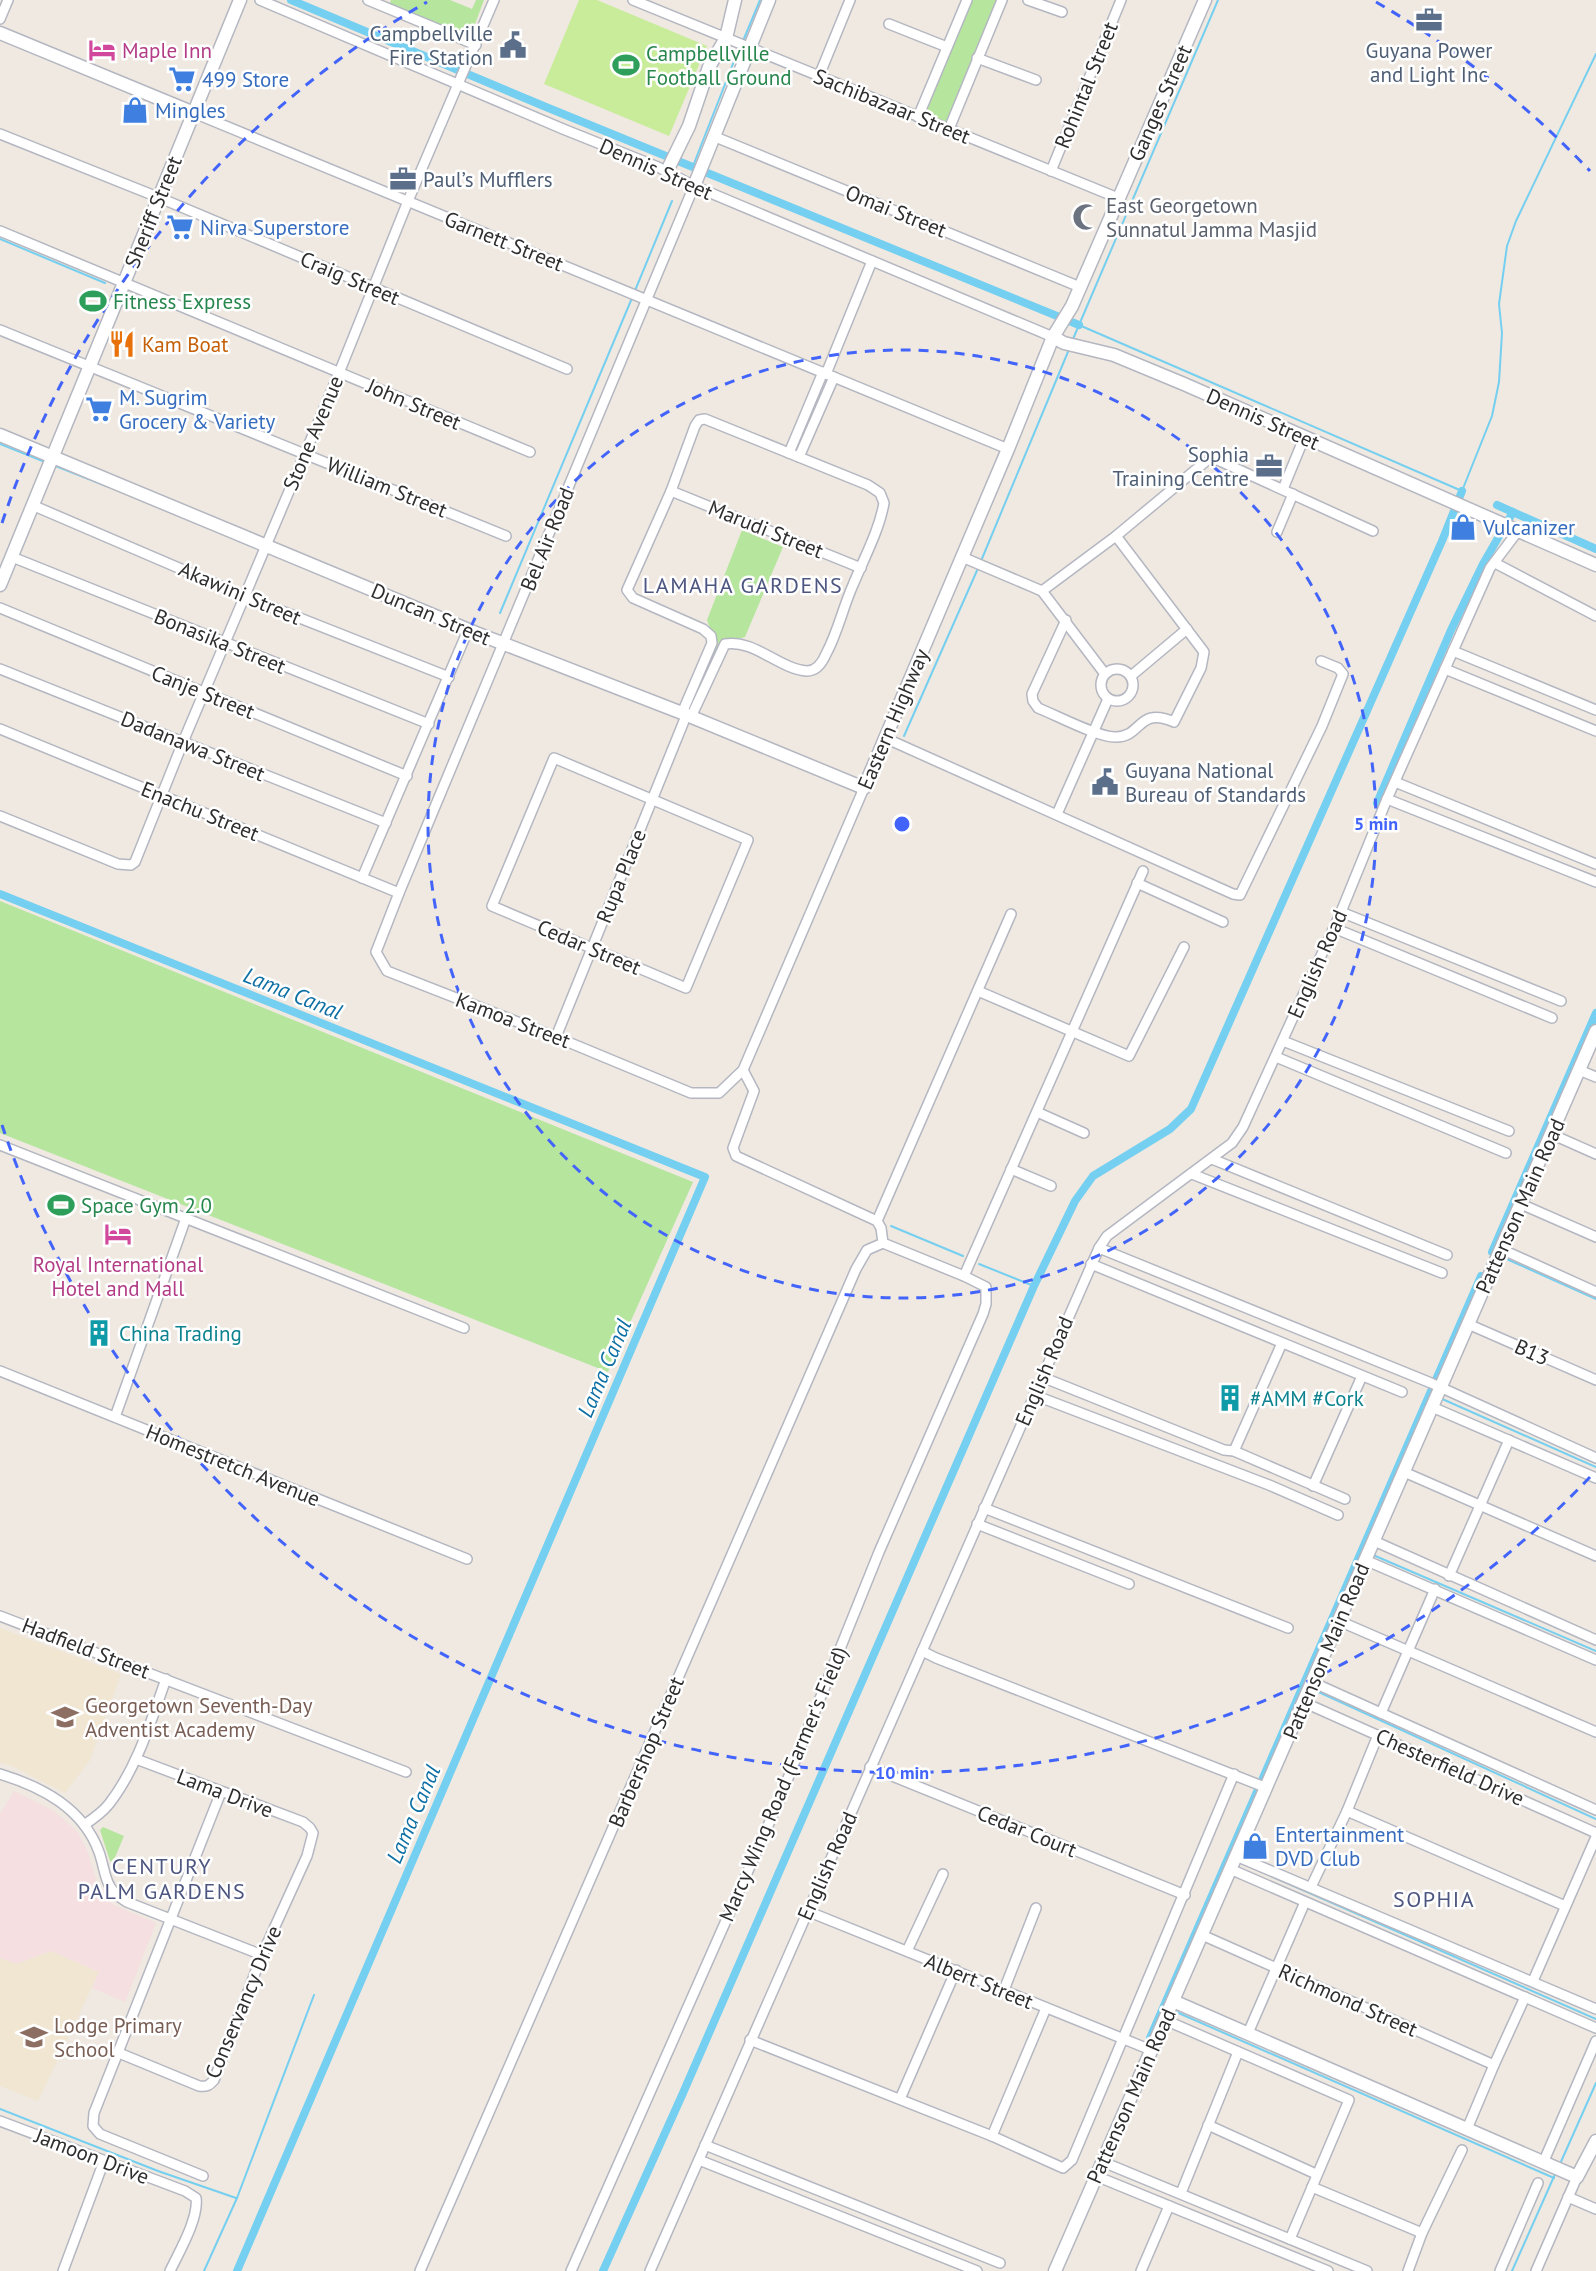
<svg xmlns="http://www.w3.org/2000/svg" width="1596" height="2271" font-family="'PT Sans',sans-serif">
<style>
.education{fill:#f0e6d1}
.medical{fill:#f5dfe0}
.green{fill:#b6e59e}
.pitch{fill:#c9ec9a}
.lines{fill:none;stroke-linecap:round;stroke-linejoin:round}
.stream{stroke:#75cff0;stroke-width:2}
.canal{stroke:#75cff0;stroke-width:8}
.street-casing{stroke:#b4b7c1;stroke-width:12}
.secondary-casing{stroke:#b4b7c1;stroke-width:15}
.street{stroke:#fff;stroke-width:9}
.secondary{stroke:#fff;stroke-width:12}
.ring{fill:none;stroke:#4264fb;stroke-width:3;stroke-dasharray:10 8}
.labels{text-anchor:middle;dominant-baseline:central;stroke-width:5;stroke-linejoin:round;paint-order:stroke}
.service-label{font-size:21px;fill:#4e5e75;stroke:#fff;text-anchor:end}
.hotel-label{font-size:21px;fill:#b23c85;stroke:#fff;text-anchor:start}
.leisure-label{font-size:21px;fill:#27864d;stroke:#fff;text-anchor:start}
.shop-label{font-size:21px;fill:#366cbe;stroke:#fff;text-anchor:start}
.street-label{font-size:21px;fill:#2e2e2e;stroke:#fff}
.worship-label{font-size:21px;fill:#5b616d;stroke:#fff;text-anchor:start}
.food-label{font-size:21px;fill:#c56008;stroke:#fff;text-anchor:start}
.culture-label{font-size:21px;fill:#0d838f;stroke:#fff;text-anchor:start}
.education-label{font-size:21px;fill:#785e54;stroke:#fff;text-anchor:start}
.neighbourhood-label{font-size:22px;letter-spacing:1.5px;fill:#4d5680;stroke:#fff}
.water-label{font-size:22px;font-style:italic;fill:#0d6fa3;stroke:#fff}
.centre{fill:#4264fb;stroke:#fff;stroke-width:3}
.ring-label{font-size:18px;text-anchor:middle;font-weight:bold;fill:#4264fb;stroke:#fff;stroke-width:5;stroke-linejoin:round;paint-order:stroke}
</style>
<rect width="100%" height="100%" fill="#efe9e1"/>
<g class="education">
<path d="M0,1628L121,1674L90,1760L65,1793L10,1765L0,1763Z"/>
<path d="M51,1951L99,1972L38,2101L0,2086V1958L17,1964Z"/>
</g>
<path class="medical" d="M14,1791L54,1811L77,1831L87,1850L101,1896L114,1905L156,1923L125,2002L92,1988L99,1972L51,1951L16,1964L0,1958V1814Z"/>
<g class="green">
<path d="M391,0H450L472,9L476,0H484L469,40L389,6Z"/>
<path d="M967,0H1003L949,129L918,117Z"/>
<path d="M742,530L783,547L745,637L723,643L690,714L681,710L713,638L707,620Z"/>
<path d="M0,901L693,1182L608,1372L0,1133Z"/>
<path d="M103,1827L124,1836L113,1862L110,1861L100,1830Z"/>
</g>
<path class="pitch" d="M579,0H597L707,46L669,136L544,84Z"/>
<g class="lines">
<g class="stream">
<path d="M743,41L760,0"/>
<path d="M693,166L740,46"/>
<path d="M0,239L105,283"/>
<path d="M634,293L672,201"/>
<path d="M1079,325L1462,491L1492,416L1499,382L1502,333L1499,304L1507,246L1516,221L1596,54"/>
<path d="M1073,339L1218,0"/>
<path d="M0,444L45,462"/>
<path d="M53,465L109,487"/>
<path d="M237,540L256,548"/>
<path d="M981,561L1070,347"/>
<path d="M500,613L632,298"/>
<path d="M904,736L979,566"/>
<path d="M891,1226L963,1256"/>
<path d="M1502,1257L1596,1299"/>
<path d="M979,1264L1034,1286"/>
<path d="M1440,1398L1596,1467"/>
<path d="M1373,1555L1596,1651"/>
<path d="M1312,1689L1596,1819"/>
<path d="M1239,1862L1596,2019"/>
<path d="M1174,2011L1554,2178"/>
<path d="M0,2109L158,2171L236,2198"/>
<path d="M1560,2164L1596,2083"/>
<path d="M1103,2167L1159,2190"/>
<path d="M204,2271L237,2198L314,1995"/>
<path d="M1512,2271L1556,2172"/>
</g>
<g class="canal">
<path d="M291,0L546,107L1079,325"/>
<path d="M1497,505L1596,549"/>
<path d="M1377,803L1451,630L1483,564L1513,512"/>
<path d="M0,894L705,1177L237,2271"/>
<path d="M1492,1252L1596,1013"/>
<path d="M1150,2038L1481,1276"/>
<path d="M603,2271L683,2093L1034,1286L1075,1201L1093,1176L1170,1129L1191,1109L1442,541L1462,491"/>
</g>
<defs>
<g id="street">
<path d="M260,0L563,129L658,167L694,186L1053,337"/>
<path d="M368,0L476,45"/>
<path d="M633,0L1118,198"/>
<path d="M1028,0L1062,12"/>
<path d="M0,19L8,0"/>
<path d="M889,24L947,47"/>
<path d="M977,58L1036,80"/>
<path d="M819,76L850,0"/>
<path d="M194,113L1008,449"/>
<path d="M918,117L967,0"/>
<path d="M949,129L1002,0"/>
<path d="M0,134L160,198L567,369"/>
<path d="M713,136L1080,287"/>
<path d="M1051,171L1121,0"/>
<path d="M694,186L399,893L376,952L387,971L556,1037L691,1093H719L743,1070L864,788"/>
<path d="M0,231L530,452"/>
<path d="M0,330L506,536"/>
<path d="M826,374L872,261"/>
<path d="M789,453L823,372"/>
<path d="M799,457L834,377"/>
<path d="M1283,489L1304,438"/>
<path d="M671,491L861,568"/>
<path d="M32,505L244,596L449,677"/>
<path d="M1277,532L1293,494"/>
<path d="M12,557L429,724"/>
<path d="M962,557L1042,591L1116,536L1211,457L1373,531"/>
<path d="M1495,563L1596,616"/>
<path d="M1042,591L1105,674"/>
<path d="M0,608L407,776"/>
<path d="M1066,620L1032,694L1033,701L1038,708C1056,715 1099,738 1116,737C1142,737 1138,706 1174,722L1201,668L1204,652L1116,536"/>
<path d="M1453,651L1596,710"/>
<circle cx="1117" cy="685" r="16"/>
<path d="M0,669L386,823"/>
<path d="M1445,669L1596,731"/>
<path d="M1131,676L1187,629"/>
<path d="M682,713L712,643L711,636L703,629L633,598L627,590L671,491L695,426L699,420L705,419L868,485L880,493L884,503C879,531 864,558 853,585C843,607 838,632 826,654C823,661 817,671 807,671C779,669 754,639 725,644L691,717"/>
<path d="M0,729L399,893"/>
<path d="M885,738L1233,894L1240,895L1322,726L1343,674L1338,668L1321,661"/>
<path d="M554,758L748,840L686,988L492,906Z"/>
<path d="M1395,782L1596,864"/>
<path d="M1387,799L1596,882"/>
<path d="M1057,814L1108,699"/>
<path d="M0,816L118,864L131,865L135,862L183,742L339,373L408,201L494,0"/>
<path d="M362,878L468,630"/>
<path d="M1137,883L1223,922"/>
<path d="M1341,912L1561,1001"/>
<path d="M1334,928L1552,1018"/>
<path d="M978,991L1129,1056L1184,947"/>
<path d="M556,1037L686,716"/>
<path d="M1283,1041L1509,1131"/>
<path d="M1276,1057L1506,1153"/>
<path d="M743,1070L754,1091L733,1148L736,1156L877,1221L881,1228L883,1243"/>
<path d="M1579,1070L1596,1077"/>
<path d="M1037,1112L1084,1133"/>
<path d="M1551,1134L1596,1154"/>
<path d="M0,1145L464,1328"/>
<path d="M1212,1159L1447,1255"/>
<path d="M1011,1169L1051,1186"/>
<path d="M1192,1174L1442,1273"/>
<path d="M1521,1204L1596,1237"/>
<path d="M877,1221L1011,914"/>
<path d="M1099,1248L1431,1383L1596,1458"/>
<path d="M1501,1249L1596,1292"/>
<path d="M1091,1264L1402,1392"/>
<path d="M964,1276L1143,871"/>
<path d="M1468,1324L1596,1380"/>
<path d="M0,1371L467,1559"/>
<path d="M1042,1377L1224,1450L1234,1451L1345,1499"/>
<path d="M1034,1395L1269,1485L1338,1515"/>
<path d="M1432,1407L1596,1478"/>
<path d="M115,1417L186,1218"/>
<path d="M1234,1451L1282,1343"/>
<path d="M1404,1472L1596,1556"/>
<path d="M1313,1486L1362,1376"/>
<path d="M984,1508L1288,1628"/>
<path d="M977,1524L1129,1584"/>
<path d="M1374,1541L1596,1640"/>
<path d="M1365,1560L1596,1660"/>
<path d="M1449,1576L1509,1440"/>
<path d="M0,1616L406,1772"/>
<path d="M1339,1621L1596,1732"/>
<path d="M922,1651L936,1658L1267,1788"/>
<path d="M1312,1682L1596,1810"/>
<path d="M1303,1702L1596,1833"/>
<path d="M1381,1713L1435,1589"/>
<path d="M870,1767L1185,1895"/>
<path d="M0,1774C42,1787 83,1808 99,1852C107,1875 103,1888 127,1902L262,1955"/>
<path d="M1347,1811L1565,1906"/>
<path d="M84,1825C93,1819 102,1813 109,1804C137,1768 151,1721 166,1679"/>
<path d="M1236,1856L1596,2009"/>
<path d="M1230,1869L1596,2028"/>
<path d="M1311,1887L1347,1811L1378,1735"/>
<path d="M807,1911L1151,2050"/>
<path d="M1202,1935L1494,2065"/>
<path d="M907,1951L943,1874"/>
<path d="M1533,1981L1596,1837"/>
<path d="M1004,1990L1036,1908"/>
<path d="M1165,2020L1349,2100L1290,2239"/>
<path d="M1248,2033L1305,1902"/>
<path d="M750,2040L992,2136L1063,2168L1072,2160L1234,1774"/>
<path d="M119,2053L199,2086C206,2087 209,2086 214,2080L262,1955L307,1856L313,1833L310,1828L303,1822L136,1759"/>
<path d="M900,2099L956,1970"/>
<path d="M0,2121L185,2191L196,2198C199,2218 179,2252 170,2271"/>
<path d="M1208,2125L1316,2174"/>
<path d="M1467,2129L1494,2065L1525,1997"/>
<path d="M992,2136L1046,2008"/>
<path d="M705,2145L1000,2263"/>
<path d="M699,2160L977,2271"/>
<path d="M1103,2162L1367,2271"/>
<path d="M1543,2163L1596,2041"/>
<path d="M203,2176L100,2134L93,2126L94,2113L221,1792"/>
<path d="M1096,2176L1328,2271"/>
<path d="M1312,2187L1422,2233"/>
<path d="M1181,2193L1238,2052"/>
<path d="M1568,2197L1596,2209"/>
<path d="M63,2271L104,2161"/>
<path d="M420,2271L856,1269L867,1250L883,1243"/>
<path d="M571,2271L778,1803L879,1552L983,1314L986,1304V1287L964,1276L883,1243"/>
<path d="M650,2271L1099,1248L1107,1236L1232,1143L1243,1127L1341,912L1387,799L1490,568L1518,531"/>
<path d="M1141,2271L1169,2206"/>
<path d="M1408,2271L1422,2233L1462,2150"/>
<path d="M1500,2271L1538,2183"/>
<path d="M1536,2271L1577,2177"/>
</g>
<g id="secondary">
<path d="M0,33L194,113"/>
<path d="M667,171L689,126L709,67L726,38L735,0"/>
<path d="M694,186L769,0"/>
<path d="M1053,337L1064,343L1114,355L1184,384L1596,565"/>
<path d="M0,435L476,633L682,713L864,788L1008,449L1053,337L1072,306L1205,0"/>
<path d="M0,585L240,0"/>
<path d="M1173,2001L1577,2177L1596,2141"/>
<path d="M1055,2271L1596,1031"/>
</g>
</defs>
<use href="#street" class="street-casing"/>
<use href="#secondary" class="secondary-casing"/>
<use href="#street" class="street"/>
<use href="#secondary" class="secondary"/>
</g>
<g class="ring">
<circle cx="902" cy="824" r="474"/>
<path d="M1590 1477A949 949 0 0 1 2 1125M2 523A949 949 0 0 1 427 2M1376 2A949 949 0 0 1 1590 171"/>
</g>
<defs>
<symbol id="office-bare" viewBox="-9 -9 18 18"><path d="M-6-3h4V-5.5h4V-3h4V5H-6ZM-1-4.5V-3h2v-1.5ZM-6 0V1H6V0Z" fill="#5c6f8a" stroke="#fff" stroke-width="2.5" paint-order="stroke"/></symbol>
<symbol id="civic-bare" viewBox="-9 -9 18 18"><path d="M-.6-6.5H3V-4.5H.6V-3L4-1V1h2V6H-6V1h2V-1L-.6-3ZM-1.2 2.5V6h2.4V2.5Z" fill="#5c6f8a" stroke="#fff" stroke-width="2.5" paint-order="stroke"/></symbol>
<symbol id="hotel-bare" viewBox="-9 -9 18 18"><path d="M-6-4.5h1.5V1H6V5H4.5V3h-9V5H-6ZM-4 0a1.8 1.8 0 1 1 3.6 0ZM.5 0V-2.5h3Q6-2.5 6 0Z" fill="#d1479c" stroke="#fff" stroke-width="2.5" paint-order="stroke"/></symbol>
<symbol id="stadium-bare" viewBox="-9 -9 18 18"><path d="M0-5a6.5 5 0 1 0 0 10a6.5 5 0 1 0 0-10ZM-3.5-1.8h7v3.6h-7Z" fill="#2e9e5b" stroke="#fff" stroke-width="2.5" paint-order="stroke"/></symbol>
<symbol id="supermarket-bare" viewBox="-9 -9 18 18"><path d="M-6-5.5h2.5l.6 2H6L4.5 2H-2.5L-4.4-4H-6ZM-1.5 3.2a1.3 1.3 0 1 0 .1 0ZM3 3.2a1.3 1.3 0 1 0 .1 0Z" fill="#3f7fe0" stroke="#fff" stroke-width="2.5" paint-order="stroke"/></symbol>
<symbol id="shop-bare" viewBox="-9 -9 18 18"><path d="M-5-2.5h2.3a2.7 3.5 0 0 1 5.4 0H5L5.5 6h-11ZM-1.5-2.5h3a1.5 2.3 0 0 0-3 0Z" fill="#3f7fe0" stroke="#fff" stroke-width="2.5" paint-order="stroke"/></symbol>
<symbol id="mosque-bare" viewBox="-9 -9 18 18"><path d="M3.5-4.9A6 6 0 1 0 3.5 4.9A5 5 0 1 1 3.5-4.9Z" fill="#6b7280" stroke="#fff" stroke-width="2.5" paint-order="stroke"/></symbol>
<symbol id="restaurant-bare" viewBox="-9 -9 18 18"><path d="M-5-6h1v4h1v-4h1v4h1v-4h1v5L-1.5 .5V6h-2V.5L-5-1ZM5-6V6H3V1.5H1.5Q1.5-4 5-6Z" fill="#e8710a" stroke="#fff" stroke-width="2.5" paint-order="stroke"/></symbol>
<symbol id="building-bare" viewBox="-9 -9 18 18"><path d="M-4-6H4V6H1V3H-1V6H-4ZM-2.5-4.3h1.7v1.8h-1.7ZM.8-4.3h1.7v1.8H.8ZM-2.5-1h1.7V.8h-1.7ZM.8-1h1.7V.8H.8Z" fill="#0f9aa8" stroke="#fff" stroke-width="2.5" paint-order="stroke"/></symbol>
<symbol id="school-bare" viewBox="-9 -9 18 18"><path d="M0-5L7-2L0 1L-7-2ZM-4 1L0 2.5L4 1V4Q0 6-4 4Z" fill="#8d6e63" stroke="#fff" stroke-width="2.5" paint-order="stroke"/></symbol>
</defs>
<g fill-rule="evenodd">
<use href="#office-bare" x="1410" y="1" width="38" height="38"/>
<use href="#civic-bare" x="494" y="26" width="38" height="38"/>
<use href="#hotel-bare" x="83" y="31" width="38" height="38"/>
<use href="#stadium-bare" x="607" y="46" width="38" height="38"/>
<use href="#supermarket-bare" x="163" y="60" width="38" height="38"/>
<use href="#shop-bare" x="116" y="91" width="38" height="38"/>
<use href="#office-bare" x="384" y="160" width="38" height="38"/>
<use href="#mosque-bare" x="1067" y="198" width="38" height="38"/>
<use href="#supermarket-bare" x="161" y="208" width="38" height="38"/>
<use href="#stadium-bare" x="74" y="282" width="38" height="38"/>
<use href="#restaurant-bare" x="103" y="325" width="38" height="38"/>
<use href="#supermarket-bare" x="80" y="390" width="38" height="38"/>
<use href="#office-bare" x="1250" y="447" width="38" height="38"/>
<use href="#shop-bare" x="1444" y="508" width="38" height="38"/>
<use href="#civic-bare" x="1086" y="763" width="38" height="38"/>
<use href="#stadium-bare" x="42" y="1186" width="38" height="38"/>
<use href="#hotel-bare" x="99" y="1215" width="38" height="38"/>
<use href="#building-bare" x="80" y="1314" width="38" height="38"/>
<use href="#building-bare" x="1211" y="1379" width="38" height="38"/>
<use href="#school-bare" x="46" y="1698" width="38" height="38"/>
<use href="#shop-bare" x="1236" y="1827" width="38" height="38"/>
<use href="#school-bare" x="15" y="2018" width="38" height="38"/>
</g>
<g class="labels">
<g class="service-label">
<text x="493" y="33">Campbellville<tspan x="493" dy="24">Fire Station</tspan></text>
<text x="1429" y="50" text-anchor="middle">Guyana Power<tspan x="1429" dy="24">and Light Inc</tspan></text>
<text x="423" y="179" text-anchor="start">Paul’s Mufflers</text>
<text x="1249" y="454">Sophia<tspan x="1249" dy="24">Training Centre</tspan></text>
<text x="1125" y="770" text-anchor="start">Guyana National<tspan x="1125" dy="24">Bureau of Standards</tspan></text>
</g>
<g class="hotel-label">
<text x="122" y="50">Maple Inn</text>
<text x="118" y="1264" text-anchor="middle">Royal International<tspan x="118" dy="24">Hotel and Mall</tspan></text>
</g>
<g class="leisure-label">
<text x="646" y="53">Campbellville<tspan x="646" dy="24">Football Ground</tspan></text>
<text x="113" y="301">Fitness Express</text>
<text x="81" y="1205">Space Gym 2.0</text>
</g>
<g class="shop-label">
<text x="202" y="79">499 Store</text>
<text x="155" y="110">Mingles</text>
<text x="200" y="227">Nirva Superstore</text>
<text x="119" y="397">M. Sugrim<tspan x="119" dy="24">Grocery &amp; Variety</tspan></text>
<text x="1483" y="527">Vulcanizer</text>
<text x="1275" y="1834">Entertainment<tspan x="1275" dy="24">DVD Club</tspan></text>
</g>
<g class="street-label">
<text transform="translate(1086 85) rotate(-68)">Rohintal Street</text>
<text transform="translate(1160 103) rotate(-66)">Ganges Street</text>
<text transform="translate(892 106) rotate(22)">Sachibazaar Street</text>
<text transform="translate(656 169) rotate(24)">Dennis Street</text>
<text transform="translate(896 211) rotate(22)">Omai Street</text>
<text transform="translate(153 212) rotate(-68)">Sheriff Street</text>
<text transform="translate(504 241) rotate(22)">Garnett Street</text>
<text transform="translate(350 278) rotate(23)">Craig Street</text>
<text transform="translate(414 404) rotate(23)">John Street</text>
<text transform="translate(1263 419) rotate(24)">Dennis Street</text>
<text transform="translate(313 433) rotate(-67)">Stone Avenue</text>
<text transform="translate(387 487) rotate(22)">William Street</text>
<text transform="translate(766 529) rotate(22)">Marudi Street</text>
<text transform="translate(547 539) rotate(-68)">Bel Air Road</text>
<text transform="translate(240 593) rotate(23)">Akawini Street</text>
<text transform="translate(431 614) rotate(23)">Duncan Street</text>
<text transform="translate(220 641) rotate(22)">Bonasika Street</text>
<text transform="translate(203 692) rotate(22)">Canje Street</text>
<text transform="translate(893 719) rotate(-67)">Eastern Highway</text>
<text transform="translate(193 746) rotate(22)">Dadanawa Street</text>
<text transform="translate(200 811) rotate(22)">Enachu Street</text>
<text transform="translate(621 876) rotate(-68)">Rupa Place</text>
<text transform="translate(589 947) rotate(23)">Cedar Street</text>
<text transform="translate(1317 964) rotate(-66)">English Road</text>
<text transform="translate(513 1020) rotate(21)">Kamoa Street</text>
<text transform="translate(1520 1206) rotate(-66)">Pattenson Main Road</text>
<text transform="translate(1532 1352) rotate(24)">B13</text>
<text transform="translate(1044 1371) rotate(-67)">English Road</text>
<text transform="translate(233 1465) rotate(22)">Homestretch Avenue</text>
<text transform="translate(86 1648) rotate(21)">Hadfield Street</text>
<text transform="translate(1326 1651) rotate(-67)">Pattenson Main Road</text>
<text transform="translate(646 1752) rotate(-67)">Barbershop Street</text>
<text transform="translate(1450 1767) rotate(24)">Chesterfield Drive</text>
<text transform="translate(783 1784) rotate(-67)">Marcy Wing Road (Farmer's Field)</text>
<text transform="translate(225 1793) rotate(21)">Lama Drive</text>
<text transform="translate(1027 1831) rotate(22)">Cedar Court</text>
<text transform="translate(827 1866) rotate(-66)">English Road</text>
<text transform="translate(979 1981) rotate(22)">Albert Street</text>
<text transform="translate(1348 2000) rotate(24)">Richmond Street</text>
<text transform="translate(243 2002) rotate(-67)">Conservancy Drive</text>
<text transform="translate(1131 2096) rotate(-66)">Pattenson Main Road</text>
<text transform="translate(92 2156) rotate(21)">Jamoon Drive</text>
</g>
<g class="worship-label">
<text x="1106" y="205">East Georgetown<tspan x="1106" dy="24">Sunnatul Jamma Masjid</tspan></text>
</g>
<g class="food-label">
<text x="142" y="344">Kam Boat</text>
</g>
<g class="culture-label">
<text x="119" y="1333">China Trading</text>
<text x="1250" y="1398">#AMM #Cork</text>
</g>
<g class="education-label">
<text x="85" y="1705">Georgetown Seventh-Day<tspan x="85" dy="24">Adventist Academy</tspan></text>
<text x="54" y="2025">Lodge Primary<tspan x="54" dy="24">School</tspan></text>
</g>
<g class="neighbourhood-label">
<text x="743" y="585">LAMAHA GARDENS</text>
<text x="162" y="1866">CENTURY<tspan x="162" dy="25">PALM GARDENS</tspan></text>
<text x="1434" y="1899">SOPHIA</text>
</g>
<g class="water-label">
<text transform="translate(293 993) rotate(22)">Lama Canal</text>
<text transform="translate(604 1368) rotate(-67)">Lama Canal</text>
<text transform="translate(413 1814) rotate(-67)">Lama Canal</text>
</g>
</g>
<circle cx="902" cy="824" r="9" class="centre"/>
<g class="ring-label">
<text x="1376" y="830">5 min</text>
<text x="902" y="1779">10 min</text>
</g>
</svg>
